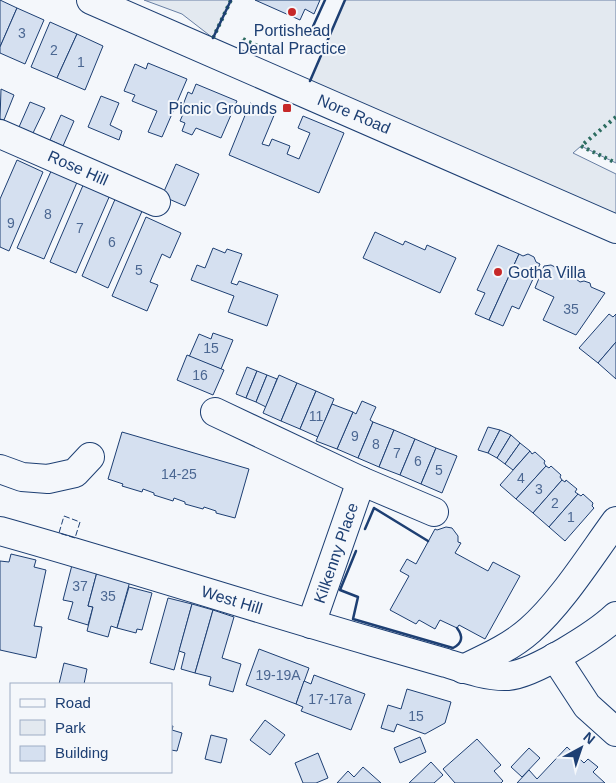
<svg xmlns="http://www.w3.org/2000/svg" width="616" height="783" font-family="Arial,sans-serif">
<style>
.green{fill:#e3e9f0;stroke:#687fa3}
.building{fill:#d5e0f0;stroke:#1d3f73}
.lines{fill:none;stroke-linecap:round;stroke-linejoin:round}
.minor-casing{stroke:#1d3f73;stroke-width:30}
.minor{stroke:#f4f7fb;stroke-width:28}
.hedge{stroke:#2c6c60;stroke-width:4;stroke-dasharray:2.5 4;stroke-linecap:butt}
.fence{stroke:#1d3f73;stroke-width:1;stroke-dasharray:6 2.5;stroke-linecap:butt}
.wall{stroke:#1d3f73;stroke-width:2.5}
.poi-dot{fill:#c62828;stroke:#f4f7fb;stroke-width:2}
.labels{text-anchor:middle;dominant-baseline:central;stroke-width:4;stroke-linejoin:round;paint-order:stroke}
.number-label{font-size:14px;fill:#4b6792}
.poi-label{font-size:16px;fill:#1d3f73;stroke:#f4f7fb}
.street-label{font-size:16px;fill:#1d3f73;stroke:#f4f7fb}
</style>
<rect width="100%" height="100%" fill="#f4f7fb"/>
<g class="green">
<path d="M144,0H231L213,38L182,14Z"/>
<path d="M345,0H616V163L581,146L573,153L616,174V215L310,81Z"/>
</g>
<g class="building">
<path d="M0,0L17,8L0,47Z"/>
<path d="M255,0H320L314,14L305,9L300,20Z"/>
<path d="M17,8L44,20L25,64L0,53V47Z"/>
<path d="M50,22L77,34L57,78L31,67Z"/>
<path d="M77,34L103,46L85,90L57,78Z"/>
<path d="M148,63L187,79L162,137L148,132L157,111L132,101L135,95L124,91L135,64L146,69Z"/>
<path d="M196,84L237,101L221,138L196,128L192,135L182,131L185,123L180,121L184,112L181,110L188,92L192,94Z"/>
<path d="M1,89L14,95L4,120L0,119Z"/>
<path d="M101,96L119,103L110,125L122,131L119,140L88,127Z"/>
<path d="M30,102L45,108L33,133L19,127Z"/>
<path d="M250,103L275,113L262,144L269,146L272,139L290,146L287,154L299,159L310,133L298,128L303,116L344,133L319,193L229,155Z"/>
<path d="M61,115L74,121L63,146L50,140Z"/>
<path d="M17,160L43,172L9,251L0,247V199Z"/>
<path d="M176,164L199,174L185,206L162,196Z"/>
<path d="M52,169L78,180L44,259L17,248Z"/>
<path d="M84,183L110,195L76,273L50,262Z"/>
<path d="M116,197L143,209L108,288L82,276Z"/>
<path d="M146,217L181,233L170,258L162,254L150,282L158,285L147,311L112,296Z"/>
<path d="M375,232L403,245L405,241L425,250L427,245L456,258L440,293L363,258Z"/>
<path d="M498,245L519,254L489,320L475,314L485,293L477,290Z"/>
<path d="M213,248L225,253L227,249L242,254L231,283L237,285L239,281L278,295L267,326L228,312L234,296L191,280L197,265L205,268Z"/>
<path d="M519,254L523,256L528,254L534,257L536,262L540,264L519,309L512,306L503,326L489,320Z"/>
<path d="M551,265L557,268L558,272L564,275L568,273L580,282L584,281L590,283L591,287L605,293L576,335L543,320L554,297L535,288L544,266Z"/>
<path d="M609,314L613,317L616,314V342L598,363L579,348Z"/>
<path d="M213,333L233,340L221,369L189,357L199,334L211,339Z"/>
<path d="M616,342V379L598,363Z"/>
<path d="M187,355L224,370L213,395L177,380Z"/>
<path d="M247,367L257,371L246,398L236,394Z"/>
<path d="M257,371L267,375L256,402L246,398Z"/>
<path d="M267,375L277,379L266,407L256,402Z"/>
<path d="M279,375L297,383L281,421L263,413Z"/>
<path d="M297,383L316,391L300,429L281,421Z"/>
<path d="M316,391L334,399L318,437L300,429Z"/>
<path d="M362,401L376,407L370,420L373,422L358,458L337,449L353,412L356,414Z"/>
<path d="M332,404L353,412L337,449L316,441Z"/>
<path d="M373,422L394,430L379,467L358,458Z"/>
<path d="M488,427L500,430L488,453L478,450Z"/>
<path d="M394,430L415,439L400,475L379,467Z"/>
<path d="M500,430L511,435L497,458L488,453Z"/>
<path d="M122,432L249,469L235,518L216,513V511L204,507L203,509L185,504V502L174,498L173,501L154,495V493L143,489L142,492L122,486L123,484L108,479Z"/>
<path d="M511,435L520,443L505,464L497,458Z"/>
<path d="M415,439L436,448L421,484L400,475Z"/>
<path d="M520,443L530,451L513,470L505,464Z"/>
<path d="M436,448L457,456L442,493L421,484Z"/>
<path d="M530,451L532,454L535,452L545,461L544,463L546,466L516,499L500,485Z"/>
<path d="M546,466L549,468L551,466L561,475L560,477L562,480L533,513L516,499Z"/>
<path d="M562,480L565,482L566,480L577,489L575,492L578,494L549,527L533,513Z"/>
<path d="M578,494L581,496L583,494L593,503L592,506L594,508L565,541L549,527Z"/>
<path d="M446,527L452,528L458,536V542L461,543L455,553L488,571L493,562L520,576L485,639L459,625L457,628L440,620L435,629L419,620L416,624L390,610L409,576L400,571L407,559L416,564L435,529L437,530Z"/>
<path d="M11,554L36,560L34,567L46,570L34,626L42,627L36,658L0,650V561L9,562Z"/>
<path d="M72,565L97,572L88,606L93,607L88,625L68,619L73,602L63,600Z"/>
<path d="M97,572L130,581L117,628L111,626L108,637L87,631L93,607L88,606Z"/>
<path d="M129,587L152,593L142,630L137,629L136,633L117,628Z"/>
<path d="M168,598L192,604L174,670L150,663Z"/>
<path d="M192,604L213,610L195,673L181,669L185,653L179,651Z"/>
<path d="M213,610L234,617L222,658L241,664L233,692L209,685L211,677L195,673Z"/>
<path d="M259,649L309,668L296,704L246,685Z"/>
<path d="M64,663L87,669L84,684H59Z"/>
<path d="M314,675L365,694L351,730L301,711L303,707L296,704L304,681L311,684Z"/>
<path d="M407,689L451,702L445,723L425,734L397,724L394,732L381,728L388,705L401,709Z"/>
<path d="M265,720L285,735L270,755L250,740Z"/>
<path d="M171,726H173L172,730L182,733L177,751L171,750Z"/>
<path d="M211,735L227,739L221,763L205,759Z"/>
<path d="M420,737L426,752L400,763L394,748Z"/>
<path d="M477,739L501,765L494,771L503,781L501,783H455L443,769Z"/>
<path d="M567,747L584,763L588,759L598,767L593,772L605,783H517L529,770L537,779Z"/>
<path d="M529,748L540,758L522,777L511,767Z"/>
<path d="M318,753L328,778L316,783H303L295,763Z"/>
<path d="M431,762L443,775L434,783H409Z"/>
<path d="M363,767L381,783H337L348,771L354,777Z"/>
</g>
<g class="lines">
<defs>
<g id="minor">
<path d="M91,0L616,229"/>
<path d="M0,134L156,202"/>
<path d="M215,412L361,481L434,512"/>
<path d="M0,469L22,477L48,479L75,473L90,457"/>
<path d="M0,531C125,566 248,606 373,642C397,649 421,656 446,663C465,669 488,677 508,676C534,674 597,634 616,616"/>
<path d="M311,624L361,481"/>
<path d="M555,657L587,706L616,732"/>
<path d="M463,669C486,658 511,647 530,630C561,603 591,555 616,521"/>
</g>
</defs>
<use href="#minor" class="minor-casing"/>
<use href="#minor" class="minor"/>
<g class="hedge">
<path d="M213,38L231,0"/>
<path d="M243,39L273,53"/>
<path d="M616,117L581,146L616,163"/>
</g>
<path class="fence" d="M64,516L80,522L75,538L59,533Z"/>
<g class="wall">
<path d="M310,33L325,0"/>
<path d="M213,38L231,0"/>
<path d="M242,41L272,54"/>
<path d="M310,81L345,0"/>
<path d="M365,529L374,508L428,541"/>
<path d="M356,551L340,590L358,597L353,619L453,648C463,643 463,636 457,628"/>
</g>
</g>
<g class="poi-dot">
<circle cx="292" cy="12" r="5"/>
<rect x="282" y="103" width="10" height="10" rx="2.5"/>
<circle cx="498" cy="272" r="5"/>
</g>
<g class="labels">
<g class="number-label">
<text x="22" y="33">3</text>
<text x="54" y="50">2</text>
<text x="81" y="62">1</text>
<text x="48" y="214">8</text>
<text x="11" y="223">9</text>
<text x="80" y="228">7</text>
<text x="112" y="242">6</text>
<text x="139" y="270">5</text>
<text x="571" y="309">35</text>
<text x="211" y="348">15</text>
<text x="200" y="375">16</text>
<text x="316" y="416">11</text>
<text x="355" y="436">9</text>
<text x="376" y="444">8</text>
<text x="397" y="453">7</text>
<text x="418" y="461">6</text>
<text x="439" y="470">5</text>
<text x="179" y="474">14-25</text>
<text x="521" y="478">4</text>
<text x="539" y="489">3</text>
<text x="555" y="503">2</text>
<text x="571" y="517">1</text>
<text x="80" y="586">37</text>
<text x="108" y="596">35</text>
<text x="278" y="675">19-19A</text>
<text x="330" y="699">17-17a</text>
<text x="416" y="716">15</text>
</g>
<g class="poi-label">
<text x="292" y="30">Portishead<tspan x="292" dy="18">Dental Practice</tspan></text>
<text x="277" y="108" text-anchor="end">Picnic Grounds</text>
<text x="508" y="272" text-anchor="start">Gotha Villa</text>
</g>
<g class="street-label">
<text transform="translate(354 114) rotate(23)">Nore Road</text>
<text transform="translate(78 168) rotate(24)">Rose Hill</text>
<text transform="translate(336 553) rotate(-71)">Kilkenny Place</text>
<text transform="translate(232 600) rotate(17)">West Hill</text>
</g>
</g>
<rect x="10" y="683" width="162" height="90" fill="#f4f7fb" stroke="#9eadc5"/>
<rect x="20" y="699" width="25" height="8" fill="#f4f7fb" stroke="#9eadc5"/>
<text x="55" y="708" font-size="15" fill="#1d3f73">Road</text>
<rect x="20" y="720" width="25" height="15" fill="#e3e9f0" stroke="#9eadc5"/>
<text x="55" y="733" font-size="15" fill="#1d3f73">Park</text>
<rect x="20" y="746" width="25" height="15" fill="#d5e0f0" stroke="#9eadc5"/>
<text x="55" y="758" font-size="15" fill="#1d3f73">Building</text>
<g transform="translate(581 748) rotate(40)" stroke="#f4f7fb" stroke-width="4" paint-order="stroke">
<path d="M0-4L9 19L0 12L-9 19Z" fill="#1d3f73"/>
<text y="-8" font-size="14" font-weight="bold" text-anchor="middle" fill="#1d3f73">N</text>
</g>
</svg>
